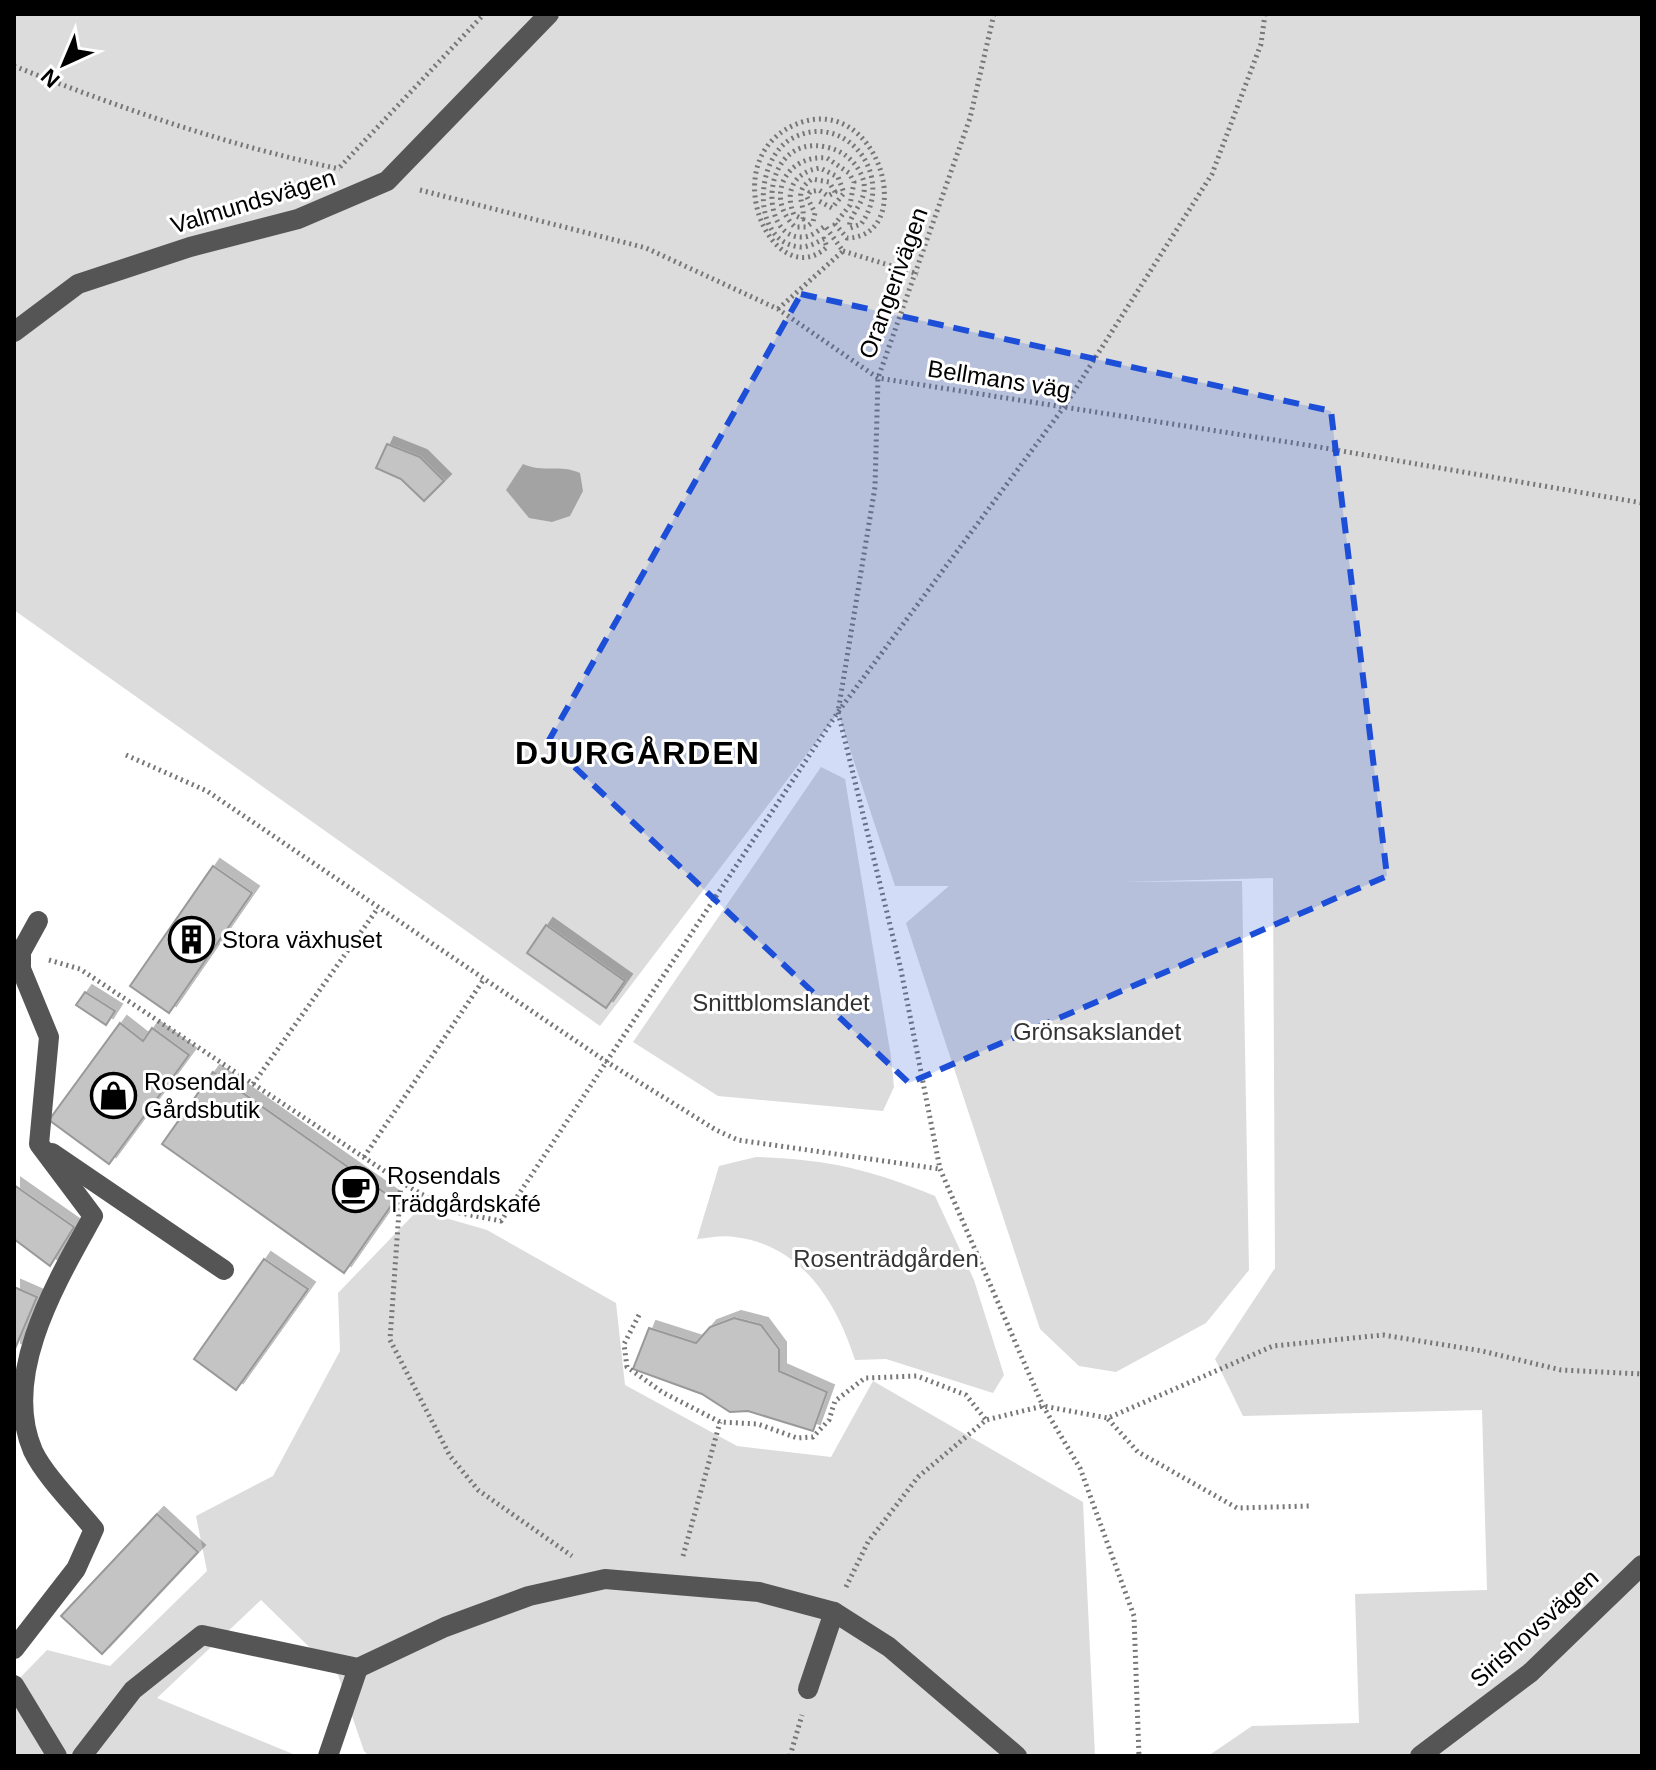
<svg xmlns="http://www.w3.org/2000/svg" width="1656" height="1770" font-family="Arial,sans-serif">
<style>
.green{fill:#dcdcdc}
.water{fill:#a3a3a3}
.building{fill:#c4c4c4;stroke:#999;stroke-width:2;filter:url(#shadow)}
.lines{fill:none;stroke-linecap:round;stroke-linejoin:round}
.path{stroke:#777;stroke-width:5;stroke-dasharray:2 4;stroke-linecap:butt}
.minor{stroke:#555;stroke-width:20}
.marked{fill:#1d4ed8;fill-opacity:0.2;stroke:#1d4ed8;stroke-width:6;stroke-dasharray:16 10;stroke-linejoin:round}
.labels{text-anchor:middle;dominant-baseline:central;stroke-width:6;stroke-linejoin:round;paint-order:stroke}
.street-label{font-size:24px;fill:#000;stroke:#fff}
.poi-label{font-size:24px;fill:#000;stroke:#fff;text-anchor:start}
.park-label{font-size:24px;fill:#333;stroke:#fff}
.district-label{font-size:32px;font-weight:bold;letter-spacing:2px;fill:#000;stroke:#fff}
</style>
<defs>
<filter id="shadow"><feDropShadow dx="7" dy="-7" stdDeviation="0" flood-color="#0004"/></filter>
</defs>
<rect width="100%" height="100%" fill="#fff"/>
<g class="green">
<path d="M14,14H1642V1756H1208L1252,1726L1359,1723L1355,1594L1487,1590L1482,1410L1243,1416L1215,1359L1275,1268L1273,878L1120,882L1242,881L1249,1270L1206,1323L1116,1372L1079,1366L1040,1329L906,923L949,886H895L838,713L600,1026L14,610Z"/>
<path d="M821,767L845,779L891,1057L894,1087L883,1111L718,1096L633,1042Z"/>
<path d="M756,1157C826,1159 870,1169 935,1196L974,1280L1004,1375L993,1393L886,1359L855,1360C837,1303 802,1245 735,1237C723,1235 709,1238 697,1239L719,1166Z"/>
<path d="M418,1210L487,1230L616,1303L625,1385L737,1446L831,1457L873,1381L1083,1502L1095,1756H369L364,1751L338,1675L261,1600L157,1698L298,1756H14V1684L47,1650L110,1666L207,1571L196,1516L273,1476L340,1351L338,1293Z"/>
</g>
<path class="water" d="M523,464C543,473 560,464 580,473L583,491L570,516L552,522L529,518L506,490Z"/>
<g class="building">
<path d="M387,444L420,457L444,481L424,501L401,479L376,468Z"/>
<path d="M213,866L252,893L169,1013L130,986Z"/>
<path d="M546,925L625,981L606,1008L527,953Z"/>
<path d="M85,992L115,1011L106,1025L76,1005Z"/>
<path d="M120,1023L143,1041L152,1028L189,1055L109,1164L49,1120Z"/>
<path d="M213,1072L395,1200L344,1273L162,1144Z"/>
<path d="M14,1185L74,1227L50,1266L14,1239Z"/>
<path d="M264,1259L308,1289L236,1390L194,1359Z"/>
<path d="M14,1287L37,1297L14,1351Z"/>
<path d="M734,1318L761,1325L779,1349V1371L827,1392L813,1431L748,1411L730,1412L702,1394L633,1369L649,1328L696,1343L710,1327Z"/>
<path d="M157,1514L198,1552L102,1654L61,1616Z"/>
</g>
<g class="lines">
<g class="path">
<path d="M994,14L970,118L878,378L875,487L838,712L901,970L940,1169L1043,1406L1080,1468L1134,1616L1139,1756"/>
<path d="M14,66C120,108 229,146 340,169"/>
<path d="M340,167L484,14"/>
<path d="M420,190L646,248L778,309L878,378L1313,446L1642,503"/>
<path d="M843,251L918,274"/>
<path d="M778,309L843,251L825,226C819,230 811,237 803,237C757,240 760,133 826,147C841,150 853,159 860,172C875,199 846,214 850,228L861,224C897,175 844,109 791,139C754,160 751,244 801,247C809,247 817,242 824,239L827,247C774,295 714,164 792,126C878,85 920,237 847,238L835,224L850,205L854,182L849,173L827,158C786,154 764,197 795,227H806L813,222L815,213L807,197L810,192L819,190L828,196L835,192L829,182L812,179C792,193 805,201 803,219L794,215C784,191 794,172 820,168L838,177L844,193L832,208L817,200"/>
<path d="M126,755L207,791L607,1062L716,1130L738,1140L940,1169"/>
<path d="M49,960L80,969L401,1182L390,1340L450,1456L478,1490L572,1556"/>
<path d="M253,1084L378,908"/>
<path d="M364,1157L484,979"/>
<path d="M401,1182L450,1211L501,1221L838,712L1064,407L1212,174L1261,44L1265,14"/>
<path d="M639,1315L624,1344L627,1367L662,1392L720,1422L758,1424L797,1438L813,1437L829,1420L835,1401L865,1378L917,1376L966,1395L986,1420"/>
<path d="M1108,1419L1138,1452L1237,1508L1309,1506"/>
<path d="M683,1556L720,1422"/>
<path d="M846,1587L868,1542L918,1477L986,1420L1043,1406L1108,1418L1273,1346L1383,1335L1482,1351L1561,1370L1642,1374"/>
<path d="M790,1756L802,1715"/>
</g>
<g class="minor">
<path d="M14,332L78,284L190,247L298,219L387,181L549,14"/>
<path d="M14,949L21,952L38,921"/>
<path d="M52,1153L224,1270"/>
<path d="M14,1649L76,1569L94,1529C76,1507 45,1476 33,1451C0,1375 57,1281 93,1216L39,1144L49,1037L21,969V952"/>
<path d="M14,1685L57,1756"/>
<path d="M808,1689L834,1612"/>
<path d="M82,1756L133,1690L202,1635L358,1668L445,1627L529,1596L605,1579L759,1592L834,1612L889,1647L1017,1756"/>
<path d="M328,1756L358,1668"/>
<path d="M1420,1756L1530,1673L1642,1565"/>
</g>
</g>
<path class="marked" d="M801,294L1331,411L1387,876L909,1083L548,742Z"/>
<defs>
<symbol id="building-ring" viewBox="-11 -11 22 22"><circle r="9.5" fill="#fff" stroke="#000" stroke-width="1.5"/><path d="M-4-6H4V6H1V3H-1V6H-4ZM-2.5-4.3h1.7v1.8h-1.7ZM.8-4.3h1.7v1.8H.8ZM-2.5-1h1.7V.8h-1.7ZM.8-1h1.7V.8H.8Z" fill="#000"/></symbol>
<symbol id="shop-ring" viewBox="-11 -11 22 22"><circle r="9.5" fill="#fff" stroke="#000" stroke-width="1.5"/><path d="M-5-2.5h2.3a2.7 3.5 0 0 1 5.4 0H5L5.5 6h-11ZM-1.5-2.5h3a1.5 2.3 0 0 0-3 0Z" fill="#000"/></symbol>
<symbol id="cafe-ring" viewBox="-11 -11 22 22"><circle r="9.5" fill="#fff" stroke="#000" stroke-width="1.5"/><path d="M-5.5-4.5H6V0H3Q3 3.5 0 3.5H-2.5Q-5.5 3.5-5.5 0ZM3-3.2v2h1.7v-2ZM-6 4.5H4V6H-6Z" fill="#000"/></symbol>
</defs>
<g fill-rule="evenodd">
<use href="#building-ring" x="166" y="914" width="51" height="51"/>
<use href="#shop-ring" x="88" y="1070" width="51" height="51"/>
<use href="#cafe-ring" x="330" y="1164" width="51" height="51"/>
</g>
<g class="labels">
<g class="street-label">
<text transform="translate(253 201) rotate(-17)">Valmundsvägen</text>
<text transform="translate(893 283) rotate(-70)">Orangerivägen</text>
<text transform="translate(999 379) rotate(9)">Bellmans väg</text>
<text transform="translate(1534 1628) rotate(-42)">Sirishovsvägen</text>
</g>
<g class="poi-label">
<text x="222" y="939">Stora växhuset</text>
<text x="144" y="1081">Rosendal<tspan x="144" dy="28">Gårdsbutik</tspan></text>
<text x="387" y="1175">Rosendals<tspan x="387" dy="28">Trädgårdskafé</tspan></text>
</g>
<g class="park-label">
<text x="781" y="1002">Snittblomslandet</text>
<text x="1097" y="1031">Grönsakslandet</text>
<text x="886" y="1258">Rosenträdgården</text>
</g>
<g class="district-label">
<text x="638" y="753">DJURGÅRDEN</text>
</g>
</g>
<rect width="1656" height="1770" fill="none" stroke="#000000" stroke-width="32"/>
<g transform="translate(64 64) rotate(224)" stroke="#ffffff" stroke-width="6" paint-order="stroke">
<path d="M0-6L14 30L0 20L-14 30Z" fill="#000000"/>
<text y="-12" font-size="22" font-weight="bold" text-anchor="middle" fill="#000000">N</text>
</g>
</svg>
